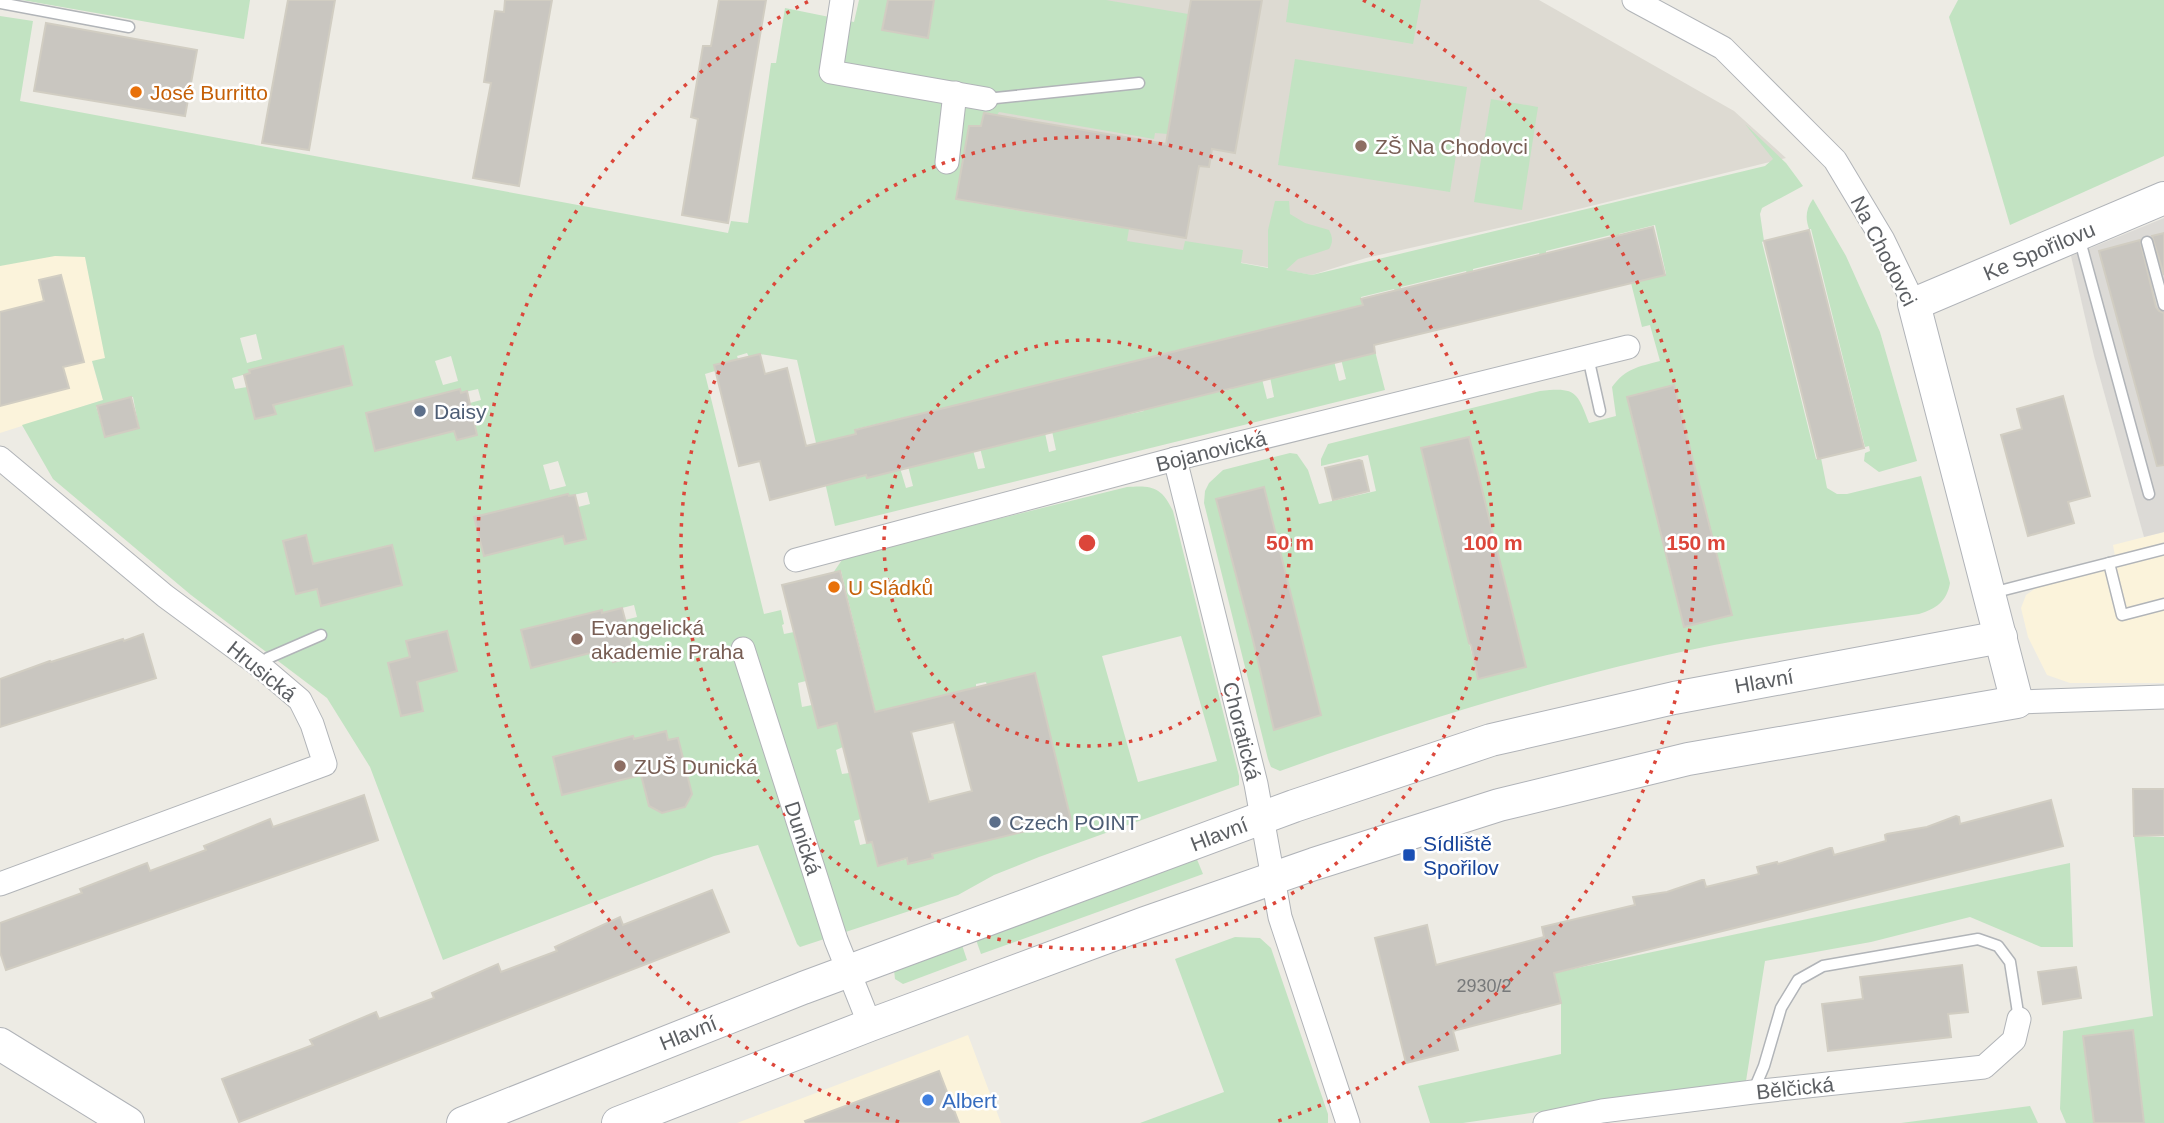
<svg xmlns="http://www.w3.org/2000/svg" width="2164" height="1123" font-family="Arial,sans-serif">
<style>
.commercial{fill:#fbf3db}
.industrial{fill:#dcdad6}
.education{fill:#dddad2}
.green{fill:#c2e3c2;fill-rule:evenodd}
.building{fill:#c9c6c0;stroke:#d1cdc2;stroke-width:2;fill-rule:evenodd}
.lines{fill:none;stroke-linecap:round;stroke-linejoin:round}
.lane-casing{stroke:#b1b4b8;stroke-width:13}
.street-casing{stroke:#b1b4b8;stroke-width:25}
.secondary-casing{stroke:#b0b3b8;stroke-width:34}
.lane{stroke:#fff;stroke-width:10}
.street{stroke:#fff;stroke-width:23}
.secondary{stroke:#fff;stroke-width:32}
.ring{fill:none;stroke:#dc463a;stroke-width:3.5;stroke-dasharray:3.5 7}
.food-dot{fill:#e8710a;stroke:#fff;stroke-width:2.5}
.education-dot{fill:#8d6e63;stroke:#fff;stroke-width:2.5}
.service-dot{fill:#5c6f8a;stroke:#fff;stroke-width:2.5}
.transit-dot{fill:#1a4fb4;stroke:#fff;stroke-width:2.5}
.shop-dot{fill:#3f7fe0;stroke:#fff;stroke-width:2.5}
.labels{text-anchor:middle;dominant-baseline:central;stroke-width:5;stroke-linejoin:round;paint-order:stroke}
.number-label{font-size:18px;fill:#77797a}
.food-label{font-size:21px;fill:#c56008;stroke:#fff;text-anchor:start}
.education-label{font-size:21px;fill:#785e54;stroke:#fff;text-anchor:start}
.street-label{font-size:21px;fill:#5c5f63;stroke:#fff}
.service-label{font-size:21px;fill:#4e5e75;stroke:#fff;text-anchor:start}
.transit-label{font-size:21px;fill:#164399;stroke:#fff;text-anchor:start}
.shop-label{font-size:21px;fill:#366cbe;stroke:#fff;text-anchor:start}
.centre{fill:#dc463a;stroke:#fff;stroke-width:3.5}
.ring-label{font-size:21px;text-anchor:middle;font-weight:bold;fill:#dc463a;stroke:#fff;stroke-width:5;stroke-linejoin:round;paint-order:stroke}
</style>
<rect width="100%" height="100%" fill="#edebe4"/>
<g class="commercial">
<path d="M0,196L85,256L106,359L92,362L103,400L0,433Z"/>
<path d="M2164,532V683H2070L2047,675L2028,637L2021,608L2026,595L2037,587L2117,567L2113,545Z"/>
<path d="M968,1035L1001,1123H737Z"/>
</g>
<path class="industrial" d="M2164,218V532L2144,537L2094,356L2071,256Z"/>
<path class="education" d="M1048,0H1539L1734,111L1786,158L1538,219L1366,258L1312,275L943,210L956,96Z"/>
<g class="green">
<path d="M22,0H250L244,39Z"/>
<path d="M859,0H888L883,30L927,38L934,0H1106L1188,14L1168,134L1155,133L1154,139L999,112L997,115L984,112L969,202L1113,227L1116,214L1131,217L1127,241L1183,250L1185,241L1243,250L1241,263L1268,268V230L1275,201H1289L1290,214L1305,223L1329,230C1333,238 1333,242 1329,249L1298,259L1286,270L1312,275L1765,166L1773,159L1745,124L1786,163L1803,186L1762,208L1760,214L1764,241L1762,242L1816,459L1821,458L1827,488L1837,494H1847L1921,476L1950,583C1947,601 1936,609 1919,614C1850,624 1782,632 1714,645C1566,675 1422,720 1280,771L1271,767L1268,759L1204,503L1205,491L1209,483L1223,470L1290,453L1297,454L1308,470L1319,504L1376,491L1368,455L1321,466V459L1328,444L1540,391C1575,387 1577,391 1589,423L1616,416L1612,387C1626,368 1638,367 1660,361L1650,325L1642,327L1631,283L1666,274L1655,225L1619,234V236L1613,237L1611,235L1546,251V254L1540,255L1539,253L1473,269V272L1467,273L1466,271L1401,287V289L1395,291L1394,289L1361,297L1362,305L1157,355V357L856,429L900,468L906,488L913,486L908,466L973,450L978,469L985,468L980,448L1045,433L1049,452L1056,450L1052,431L1144,411V408L1232,389V387L1262,379L1267,399L1274,397L1270,377L1334,361L1339,381L1346,379L1341,359L1375,351L1385,390L835,526L797,360L760,354L749,357L747,353L737,356L738,359L714,365L715,371L705,374L764,614L781,610L784,624L782,625L784,634L794,632L806,681L798,683L802,707L812,705L818,728L837,723L843,747L836,750L842,774L849,773L861,819L854,821L860,845L872,842L879,866L907,859L908,863L933,858L932,854L1071,819L1035,673L987,685L986,682L976,684V687L876,714L841,571L833,573L844,557L1127,487C1152,485 1162,487 1173,511L1239,776V785L1039,857L994,875L958,895L800,947L797,944L758,845L714,856L443,960L370,767L327,698L191,595L53,479L22,425L103,400L92,361L105,358L85,257L55,256L0,266V16L33,21L20,101L728,233L731,221L748,223L771,63H776L785,8L854,22ZM256,334L262,359L247,363L240,338ZM343,347L352,385L273,405L275,414L255,419L247,387L235,389L232,378ZM451,356L458,381L443,385L435,361ZM1674,385L1670,568L1627,397ZM478,389L481,400L470,403L477,435L457,440L454,431L375,450L366,413L446,393L447,396ZM133,397L139,428L105,437L96,406ZM1469,437L1526,666L1478,679L1421,448ZM838,438L845,466L824,471L817,443ZM558,461L566,486L550,490L543,465ZM1263,487L1321,715L1274,730L1253,640L1216,499ZM587,492L590,504L578,507L586,539L565,544L563,536L484,556L474,517L554,497L555,499ZM306,535L313,564L392,545L402,585L322,605L317,589L296,594L283,541ZM634,605L637,617L625,620L634,657L613,662L610,648L531,668L521,630L601,610L602,613ZM447,631L457,671L417,682L423,711L401,716L410,657L406,641ZM1181,636L1217,761L1138,782L1102,656ZM665,731L668,740L678,738L692,794L685,807L662,813L650,806L641,775L562,794L553,757L633,736L634,739Z"/>
<path d="M1289,0H1421L1413,44L1286,22Z"/>
<path d="M1958,0H2164V156L2010,225L1949,17Z"/>
<path d="M1295,59L1467,87L1450,192L1278,165Z"/>
<path d="M1491,99L1538,107L1522,210L1474,202Z"/>
<path d="M1813,199L1846,256L1880,332L1917,461L1879,472L1864,461L1865,453L1870,451L1869,446L1865,447L1811,229H1809C1805,217 1806,209 1813,199Z"/>
<path d="M2134,836L2164,837V1123H2144L2132,1030L2084,1036L2094,1123H2066L2060,1109L2063,1031L2153,1016Z"/>
<path d="M1196,857L1203,874L981,954L975,937Z"/>
<path d="M2070,863L2073,947H2041L1970,917L1871,942L1765,961L1746,1081L1463,1123H1430L1418,1086L1561,1054V1003L1554,973Z"/>
<path d="M1235,937L1260,938L1271,948L1328,1114V1123H1140L1224,1092L1175,959Z"/>
<path d="M961,942L967,960L903,984L895,979L894,970Z"/>
<path d="M2030,1106L2038,1123H1901Z"/>
</g>
<g class="building">
<path d="M288,0H335L309,150L262,143Z"/>
<path d="M505,0H552L519,186L473,178L491,83L484,82L495,11L504,12Z"/>
<path d="M719,0H766L728,223L682,215L698,119L691,117L703,46H711Z"/>
<path d="M888,0H934L928,38L882,30Z"/>
<path d="M1191,0H1262L1235,153L1212,149L1209,167L1199,166L1186,238L956,199L969,126H981L984,113L1166,144Z"/>
<path d="M46,23L197,50L185,116L34,91Z"/>
<path d="M1653,227L1665,275L1374,345L1375,353L867,478L866,475L770,500L760,461L739,466L714,365L760,354L765,374L787,368L806,446L856,434L855,430L1363,305L1361,299Z"/>
<path d="M1809,230L1864,448L1818,459L1764,241Z"/>
<path d="M2164,233V275L2152,236Z"/>
<path d="M2140,240L2156,307L2159,311L2164,313V465L2157,466L2099,251Z"/>
<path d="M61,275L84,362L63,367L69,388L0,406V312L44,301L39,280Z"/>
<path d="M343,346L352,385L273,405L276,414L255,419L244,375L250,373L249,370Z"/>
<path d="M1674,385L1732,615L1684,627L1627,397Z"/>
<path d="M460,389L461,393L467,391L477,435L457,440L454,431L375,451L366,413Z"/>
<path d="M2063,396L2090,496L2068,502L2074,523L2028,536L2001,435L2022,429L2017,409Z"/>
<path d="M131,397L139,428L105,437L97,406Z"/>
<path d="M1469,437L1526,667L1478,679L1471,645L1469,643L1421,448Z"/>
<path d="M1359,460L1362,461L1369,491L1333,500L1325,468Z"/>
<path d="M1264,487L1321,715L1274,730L1253,640L1216,499Z"/>
<path d="M568,494L569,496L575,495L586,539L565,544L563,536L484,556L474,517Z"/>
<path d="M306,535L313,564L392,545L402,585L321,606L317,589L296,594L283,541Z"/>
<path d="M840,571L875,712L1035,673L1071,820L932,854L933,858L908,864L907,858L878,866L872,842L867,843L837,723L818,728L782,585ZM954,722L972,791L929,802L911,732Z"/>
<path d="M622,608L635,657L613,662L610,648L531,668L521,630L602,610V613Z"/>
<path d="M447,631L457,671L417,682L423,711L401,716L388,663L410,657L406,641Z"/>
<path d="M143,634L156,678L0,727V679L50,661L51,662L123,639L124,641Z"/>
<path d="M666,731L668,740L678,738L692,794L685,807L662,813L649,806L641,775L562,795L553,757L633,736L634,739Z"/>
<path d="M2133,789H2164V835L2134,836Z"/>
<path d="M364,795L378,840L6,970L0,952V923L82,893L80,889L147,863L150,871L206,850L204,846L270,819L273,827Z"/>
<path d="M2051,800L2063,846L1554,973L1561,1003L1453,1031L1458,1050L1406,1063L1375,938L1427,925L1436,965L1544,937L1542,927L1635,905L1633,897L1667,892L1702,880H1704L1706,887L1759,874L1757,867L1777,862L1778,864L1830,848H1832L1834,855L1886,841L1885,835L1887,834L1927,827L1956,816L1959,817L1960,824Z"/>
<path d="M712,890L729,932L239,1122L222,1079L313,1045L310,1040L376,1012L379,1019L434,998L432,993L498,964L501,972L557,951L555,947L620,917L623,925Z"/>
<path d="M1962,965L1968,1012L1948,1014L1951,1037L1828,1051L1822,1004L1863,999L1860,977Z"/>
<path d="M2076,967L2081,998L2043,1004L2038,972Z"/>
<path d="M2133,1030L2144,1123H2094L2083,1036Z"/>
<path d="M939,1071L959,1123H806L805,1121Z"/>
</g>
<g class="lines">
<defs>
<g id="lane">
<path d="M0,3L129,27"/>
<path d="M986,99L1139,83"/>
<path d="M2079,237L2149,494"/>
<path d="M2147,242L2164,305"/>
<path d="M1588,357L1600,411"/>
<path d="M2109,563L2122,615L2164,604"/>
<path d="M1992,593L2164,549"/>
<path d="M260,666L268,658L321,635"/>
<path d="M1753,1092L1764,1066L1781,1008L1798,980L1823,966L1978,939L1998,946L2010,962L2019,1019"/>
</g>
<g id="street">
<path d="M842,0L831,72L986,99"/>
<path d="M1634,0L1723,48L1835,160L1883,240L1914,304"/>
<path d="M947,162L955,93"/>
<path d="M0,458L165,596L260,666L300,700L312,724L325,764L0,884"/>
<path d="M1175,459L1256,784L1280,917L1348,1123"/>
<path d="M796,560L1175,459L1628,347"/>
<path d="M743,649L836,940L870,1025"/>
<path d="M2017,702L2164,697"/>
<path d="M1545,1123L1602,1111L1753,1092L1984,1067L2014,1040L2019,1019"/>
</g>
<g id="secondary">
<path d="M0,1044L128,1123"/>
<path d="M463,1123L803,988L1294,806L1491,740L1674,698L2001,637"/>
<path d="M618,1123L870,1025L1145,923L1314,864L1499,805L1688,759L2017,702L1914,304L2164,198"/>
</g>
</defs>
<use href="#lane" class="lane-casing"/>
<use href="#street" class="street-casing"/>
<use href="#secondary" class="secondary-casing"/>
<use href="#lane" class="lane"/>
<use href="#street" class="street"/>
<use href="#secondary" class="secondary"/>
</g>
<g class="ring">
<circle cx="1087" cy="543" r="203"/>
<circle cx="1087" cy="543" r="406"/>
<path d="M899 1122A609 609 0 0 1 811 0M1363 0A609 609 0 0 1 1275 1122"/>
</g>
<g class="food-dot">
<circle cx="136" cy="92" r="7"/>
<circle cx="834" cy="587" r="7"/>
</g>
<g class="education-dot">
<circle cx="1361" cy="146" r="7"/>
<circle cx="577" cy="639" r="7"/>
<circle cx="620" cy="766" r="7"/>
</g>
<g class="service-dot">
<circle cx="420" cy="411" r="7"/>
<circle cx="995" cy="822" r="7"/>
</g>
<rect class="transit-dot" x="1402" y="848" width="14" height="14" rx="3.5"/>
<circle class="shop-dot" cx="928" cy="1100" r="7"/>
<g class="labels">
<g class="number-label">
<text x="1484" y="986">2930/2</text>
</g>
<g class="food-label">
<text x="150" y="92">José Burritto</text>
<text x="848" y="587">U Sládků</text>
</g>
<g class="education-label">
<text x="1375" y="146">ZŠ Na Chodovci</text>
<text x="591" y="627">Evangelická<tspan x="591" dy="24">akademie Praha</tspan></text>
<text x="634" y="766">ZUŠ Dunická</text>
</g>
<g class="street-label">
<text transform="translate(1884 251) rotate(63)">Na Chodovci</text>
<text transform="translate(2039 251) rotate(-23)">Ke Spořilovu</text>
<text transform="translate(1211 451) rotate(-14)">Bojanovická</text>
<text transform="translate(262 671) rotate(39)">Hrusická</text>
<text transform="translate(1764 681) rotate(-10)">Hlavní</text>
<text transform="translate(1242 731) rotate(76)">Choratická</text>
<text transform="translate(1219 834) rotate(-21)">Hlavní</text>
<text transform="translate(803 838) rotate(72)">Dunická</text>
<text transform="translate(688 1033) rotate(-22)">Hlavní</text>
<text transform="translate(1795 1088) rotate(-6)">Bělčická</text>
</g>
<g class="service-label">
<text x="434" y="411">Daisy</text>
<text x="1009" y="822">Czech POINT</text>
</g>
<g class="transit-label">
<text x="1423" y="843">Sídliště<tspan x="1423" dy="24">Spořilov</tspan></text>
</g>
<g class="shop-label">
<text x="942" y="1100">Albert</text>
</g>
</g>
<circle cx="1087" cy="543" r="10" class="centre"/>
<g class="ring-label">
<text x="1290" y="550">50 m</text>
<text x="1493" y="550">100 m</text>
<text x="1696" y="550">150 m</text>
</g>
</svg>
